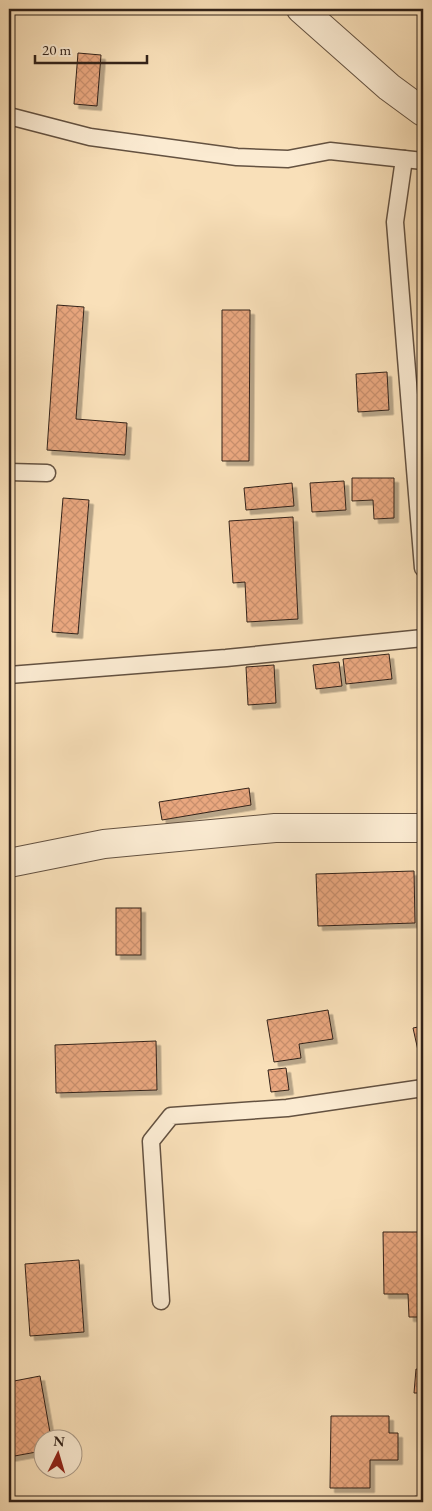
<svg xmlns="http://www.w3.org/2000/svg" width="432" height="1511" font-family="'EB Garamond',serif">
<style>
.building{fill:url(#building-cross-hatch);stroke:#322219;filter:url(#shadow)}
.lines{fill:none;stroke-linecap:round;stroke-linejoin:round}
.service-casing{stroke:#645241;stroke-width:19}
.minor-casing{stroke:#645241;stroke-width:30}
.path{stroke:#322219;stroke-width:3;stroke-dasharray:1 2.5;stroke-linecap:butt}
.service{stroke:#fbebd2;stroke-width:16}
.minor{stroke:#fbebd2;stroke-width:28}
</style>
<defs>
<pattern id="building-cross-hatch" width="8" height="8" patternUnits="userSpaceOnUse" patternTransform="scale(1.25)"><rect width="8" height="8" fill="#e9a77f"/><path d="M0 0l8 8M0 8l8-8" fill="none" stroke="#c88f6d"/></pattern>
<filter id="shadow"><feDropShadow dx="4.5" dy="4.5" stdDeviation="0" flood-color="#0004"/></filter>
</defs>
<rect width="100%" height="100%" fill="#f9e0b9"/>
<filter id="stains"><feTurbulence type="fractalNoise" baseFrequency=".004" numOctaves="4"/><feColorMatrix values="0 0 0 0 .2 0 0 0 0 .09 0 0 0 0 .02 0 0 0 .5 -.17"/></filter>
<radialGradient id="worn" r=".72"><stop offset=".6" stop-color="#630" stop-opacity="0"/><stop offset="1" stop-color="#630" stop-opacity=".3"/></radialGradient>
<g class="building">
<path d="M78,53L101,55L97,106L74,104Z"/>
<path d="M57,305L84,307L76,419L127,423L125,455L47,450Z"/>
<path d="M222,310H250L249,461H222Z"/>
<path d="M419,351H423V405Z"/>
<path d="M387,372L389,410L358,412L356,374Z"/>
<path d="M352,478H394V518L374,519L373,500L352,501Z"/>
<path d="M344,481L346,510L312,512L310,483Z"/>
<path d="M292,483L294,506L246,510L244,488Z"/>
<path d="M63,498L89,500L78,634L52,632Z"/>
<path d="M293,517L298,619L247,622L245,582L233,583L229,521Z"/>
<path d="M389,654L392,679L346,684L343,659Z"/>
<path d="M339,662L342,686L316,689L313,665Z"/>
<path d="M274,665L276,703L248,705L246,667Z"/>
<path d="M249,788L251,805L162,820L159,802Z"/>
<path d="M414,871L415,923L318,926L316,874Z"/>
<rect x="116" y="908" width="25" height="47"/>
<path d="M328,1010L333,1039L299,1044L301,1058L274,1062L267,1020Z"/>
<path d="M423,1026V1054L419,1055L413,1028Z"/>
<path d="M156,1041L157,1090L56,1093L55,1045Z"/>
<path d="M286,1068L289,1090L271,1092L268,1070Z"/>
<path d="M383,1232H423V1317H409L408,1294H384Z"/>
<path d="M79,1260L84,1332L30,1336L25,1264Z"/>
<path d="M416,1369L423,1370V1393H414Z"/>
<path d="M40,1376L51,1438H42V1451L9,1457V1382Z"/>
<path d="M331,1416H389V1433H398V1460H370V1488H330Z"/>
</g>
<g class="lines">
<defs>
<g id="service">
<path d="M9,116L90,137L237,157L288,159L330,151L423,161"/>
<path d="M404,159L395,222L423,568"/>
<path d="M9,472L47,473"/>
<path d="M9,675L226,658L423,638"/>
<path d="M161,1301L151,1141L171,1116L287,1108L423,1088"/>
</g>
<g id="minor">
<path d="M301,9L389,87L423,112"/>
<path d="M9,863L104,844L275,828H423"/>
</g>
</defs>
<use href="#service" class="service-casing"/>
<use href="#minor" class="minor-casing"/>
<path class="path" d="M289,1502L423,1497"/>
<use href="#service" class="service"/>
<use href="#minor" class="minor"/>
</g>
<rect width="432" height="1511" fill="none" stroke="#f9e0b9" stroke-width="30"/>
<rect x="10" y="10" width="412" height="1491" fill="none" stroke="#322219" stroke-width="2.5"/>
<rect x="15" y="15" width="402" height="1481" fill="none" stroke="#322219"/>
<g transform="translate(58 1454) rotate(5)"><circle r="24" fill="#fbebd2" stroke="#ab9b88"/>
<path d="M0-4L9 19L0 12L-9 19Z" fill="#8f2418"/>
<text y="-8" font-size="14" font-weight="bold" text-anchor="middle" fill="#322219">N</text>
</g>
<path d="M35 55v8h112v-8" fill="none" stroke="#322219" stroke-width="2.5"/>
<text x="42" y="55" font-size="15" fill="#322219" stroke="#fbebd2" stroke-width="4" paint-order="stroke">20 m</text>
<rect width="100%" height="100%" filter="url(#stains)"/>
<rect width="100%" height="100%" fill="url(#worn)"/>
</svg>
